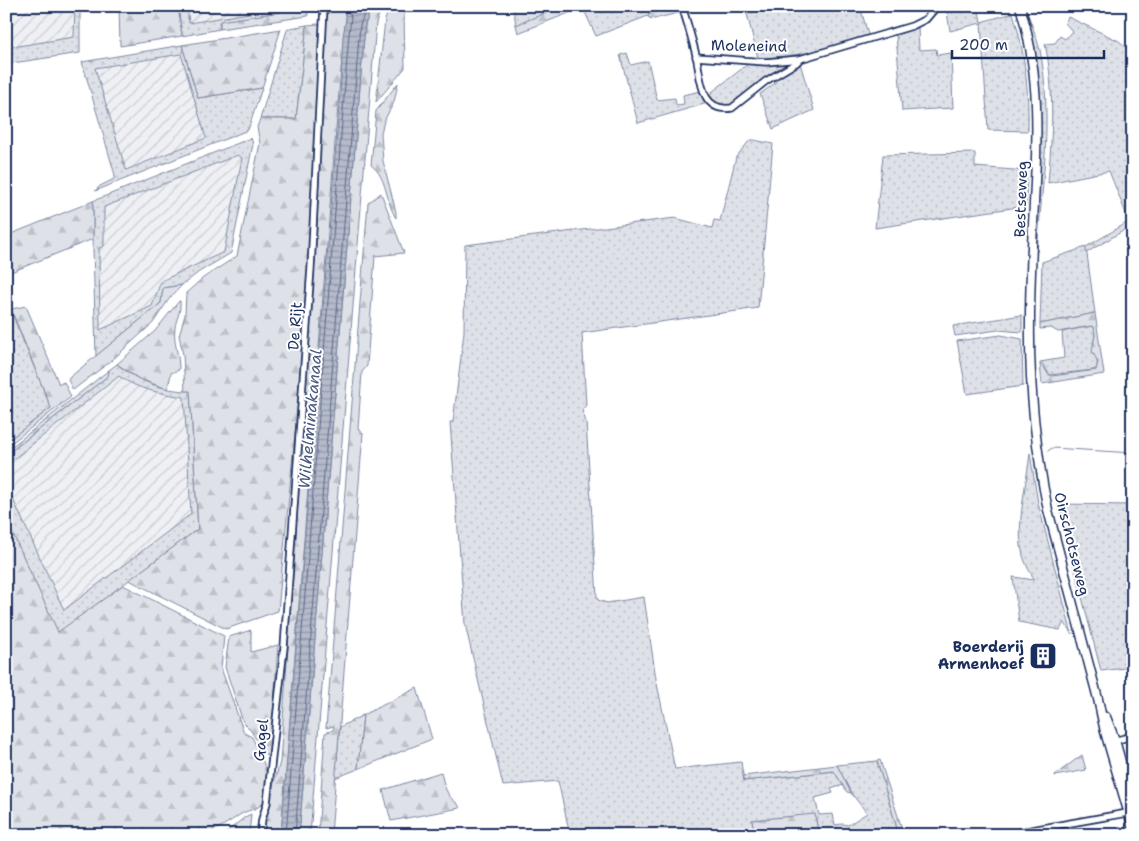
<svg xmlns="http://www.w3.org/2000/svg" width="1139" height="841" font-family="'Shantell Sans',sans-serif">
<style>
.industrial{fill:url(#industrial-furrows)}
.grass{fill:url(#grass-dots);stroke:#7c88a2;fill-rule:evenodd}
.forest{fill:url(#forest-firs);stroke:#7c88a2}
.water{fill:url(#water-rules);stroke:#77839f}
.lines{fill:none;stroke-linecap:round;stroke-linejoin:round}
.shore{stroke:#596789;stroke-width:1}
.stream{stroke:#77839f;stroke-width:1}
.street-casing{stroke:#1b2f5e;stroke-width:9}
.secondary-casing{stroke:#1b2f5e;stroke-width:11}
.street{stroke:#fff;stroke-width:5.5}
.secondary{stroke:#fff;stroke-width:8}
.labels{text-anchor:middle;dominant-baseline:central;stroke-width:4;stroke-linejoin:round;paint-order:stroke}
.street-label{font-size:15px;fill:#1b2f5e;stroke:#fff}
.poi-label{font-size:15px;font-weight:bold;fill:#1b2f5e;stroke:#fff;text-anchor:end}
.water-label{font-size:16px;font-style:italic;fill:#49597e;stroke:#fff}
</style>
<defs>
<pattern id="industrial-furrows" width="10" height="10" patternUnits="userSpaceOnUse" patternTransform="scale(1.25)"><rect width="10" height="10" fill="#eff0f4"/><path d="M-1 1l2-2M0 10L10 0M9 11l2-2" fill="none" stroke="#ccced4"/></pattern>
<pattern id="grass-dots" width="8" height="8" patternUnits="userSpaceOnUse" patternTransform="scale(1.25)"><rect width="8" height="8" fill="#dee1e7"/><path d="M2 2h.1M6 6h.1" fill="none" stroke="#bec1c9" stroke-width="1.8" stroke-linecap="round"/></pattern>
<pattern id="forest-firs" width="22" height="20" patternUnits="userSpaceOnUse" patternTransform="scale(1.25)"><rect width="22" height="20" fill="#dee1e7"/><path d="M5 1l3.5 6h-7zM16 11l3.5 6h-7z" fill="#bec1c9"/></pattern>
<pattern id="water-rules" width="6" height="5" patternUnits="userSpaceOnUse" patternTransform="scale(1.25)"><rect width="6" height="5" fill="#b5bbca"/><path d="M0 2.5h6" fill="none" stroke="#9298a7"/></pattern>
</defs>
<rect width="100%" height="100%" fill="#fff"/>
<filter id="ink" filterUnits="userSpaceOnUse"><feTurbulence type="fractalNoise" baseFrequency=".02" numOctaves="2"/><feDisplacementMap in="SourceGraphic" scale="10" xChannelSelector="R" yChannelSelector="G"/><feConvolveMatrix kernelMatrix="1 2 1 2 8 2 1 2 1" color-interpolation-filters="sRGB"/></filter>
<g filter="url(#ink)">
<g class="industrial">
<path d="M6,6H75L74,37L6,48Z"/>
<path d="M187,6H280V8L189,23Z"/>
<path d="M181,54L206,138L125,170L95,68Z"/>
<path d="M238,155L242,158L224,252L161,281L152,306L100,330L99,248L104,245V207Z"/>
<path d="M119,375L129,383L141,388L160,393L184,396L191,514L64,610L6,484V465Z"/>
</g>
<g class="grass">
<path d="M75,6H80V53L6,64V48L74,37Z"/>
<path d="M178,6H187L189,23L279,8L280,6H283L282,12L219,22L220,29L182,36Z"/>
<path d="M513,6H563L516,25Z"/>
<path d="M587,6H674L596,36L583,8Z"/>
<path d="M745,6H790L792,11L810,6H860L869,38C830,48 798,57 758,58Z"/>
<path d="M946,6H978L981,22L1013,13C1025,51 1029,91 1028,131L988,130L981,23L950,31Z"/>
<path d="M1022,6H1025C1030,20 1036,35 1040,50C1053,116 1042,185 1037,252L1034,246C1037,190 1044,133 1038,77C1035,53 1029,30 1022,6Z"/>
<path d="M1068,17L1119,41L1133,54V226H1131L1109,171L1048,183C1052,136 1055,91 1045,44L1055,43L1060,36L1065,39L1072,31L1065,23Z"/>
<path d="M307,25L296,119H260L287,30L290,28Z"/>
<path d="M918,27L919,50L936,49L937,55L951,53L953,108L902,111L896,35Z"/>
<path d="M182,45L198,98L262,88L248,130L95,191L100,186L114,179L115,175L82,62ZM181,54L206,138L126,170L95,68Z"/>
<path d="M627,53L631,65L648,61L657,100L675,98L676,105L684,104L683,95L701,91L708,103L638,123L620,55Z"/>
<path d="M792,62L732,105L721,106L708,95L748,64Z"/>
<path d="M800,63L814,110L773,129L760,94L774,84L780,75Z"/>
<path d="M251,138L253,144L231,253L199,272L182,285L163,288L161,303L96,356L93,248V201ZM238,155L242,158L224,252L161,281L152,306L100,330L99,248L104,246V207Z"/>
<path d="M750,140H754L773,144L758,308L582,333L586,405L582,410L586,422L597,597L598,600L607,603L644,597L656,679L675,769L741,762L744,781L835,771L843,785L831,789L833,793L815,798L819,815L833,814L835,825L842,824L848,825L867,813L851,793L837,765L877,761L899,835H825L818,832L815,815L752,820L755,835H570L558,781L503,786L465,624L450,422H453L464,332L465,245L675,218L712,228L714,220L720,221L736,157Z"/>
<path d="M975,153V167L1027,171L1026,206L875,228L883,155Z"/>
<path d="M1086,247L1095,313L1040,324L1042,262Z"/>
<path d="M6,299L51,408L6,442Z"/>
<path d="M1022,315V332L998,330L955,336L953,326Z"/>
<path d="M1091,326L1094,327C1096,333 1094,337 1094,343C1095,352 1098,360 1097,368L1093,370L1050,375L1043,365L1040,364V362L1064,358L1062,332Z"/>
<path d="M1001,335L1022,339L1023,386L967,394L957,341Z"/>
<path d="M117,364C136,381 164,391 190,391L198,529L58,633L6,519V484L64,610L191,514L184,397C160,393 138,390 119,376L6,465V455L108,376L109,370Z"/>
<path d="M1030,453L1038,503L1072,634L1064,622L1060,630L1019,622L1013,577L1035,580C1029,571 1024,562 1022,551C1016,526 1027,480 1030,453Z"/>
<path d="M1058,504L1133,505V667L1101,671Z"/>
<path d="M363,715L358,769L335,778L340,727Z"/>
</g>
<g class="forest">
<path d="M119,6H178L182,36L120,46Z"/>
<path d="M283,6H307L308,16L220,29V21L281,12Z"/>
<path d="M327,6H343L346,19L339,91L281,835H262L263,821L280,762L316,244Z"/>
<path d="M372,6H382L376,23L310,835H299L365,25Z"/>
<path d="M409,6H427L404,13L405,68L376,102L385,20L389,9Z"/>
<path d="M563,6H587L518,33L516,25Z"/>
<path d="M674,6H680L682,12L654,19L649,18L648,15Z"/>
<path d="M318,24L320,25L308,278L296,423L278,611L226,629L129,580L198,529L190,391H185L183,355L179,335L185,315L186,293L203,278L237,256L260,143L257,127L260,119H296L307,25Z"/>
<path d="M281,29L262,88L198,98L182,45Z"/>
<path d="M398,83L394,102L384,121L381,133L383,161L396,212V218C385,201 388,178 371,165L376,111Z"/>
<path d="M381,193L404,253L375,256L367,366L362,372L358,429L363,433L331,835H318L325,733L333,730L334,726L326,728L368,203Z"/>
<path d="M93,201V239L6,274V236Z"/>
<path d="M1130,221L1131,226L1086,253V247Z"/>
<path d="M182,285L169,299L153,323L111,361L73,390L68,380L70,377L161,303L163,288Z"/>
<path d="M179,301H180C181,314 176,318 175,328C173,341 179,355 179,368V370L171,373L168,389L139,379L117,364L155,331Z"/>
<path d="M26,306L59,384L64,382L71,397L6,447V442L51,408L11,309Z"/>
<path d="M1095,313L1104,374L1042,384L1040,364L1043,365L1048,374L1052,376L1096,370L1098,362L1092,351L1095,335L1094,327L1091,326L1058,332L1051,328L1040,329V324Z"/>
<path d="M109,370L108,376L6,455V451Z"/>
<path d="M6,519L58,632L123,585L224,636L221,668L244,733L252,737C260,754 279,789 261,805C256,810 247,810 241,814C228,823 218,829 204,835H6Z"/>
<path d="M251,630V652L278,645L270,761L249,728L243,722L225,667L229,637Z"/>
<path d="M417,688L432,739L358,769L363,715Z"/>
<path d="M1082,755L1086,770L1055,776V775Z"/>
<path d="M880,760L904,835H899L877,761Z"/>
<path d="M837,765L851,793L847,792L834,771L744,781L743,776Z"/>
<path d="M441,772C444,785 446,796 458,804L460,808L391,821L383,790Z"/>
<path d="M251,814L249,835H223L245,817Z"/>
<path d="M815,814L818,832L825,835H755L752,820Z"/>
</g>
<path class="water" d="M343,6H372L365,25L299,835H281L340,95L343,36L346,19Z"/>
<g class="lines">
<g class="shore">
<path d="M286,835L349,34L351,18L348,6"/>
<path d="M295,835L360,25L367,6"/>
</g>
<path class="stream" d="M1048,451L1052,448L1133,453"/>
<defs>
<g id="street">
<path d="M682,6C687,22 692,39 696,55C701,76 699,113 732,108L766,81L796,63L800,59"/>
<path d="M385,7L392,6"/>
<path d="M696,57L766,62L800,59L912,26L926,19L937,6"/>
<path d="M1113,741L1133,736"/>
<path d="M260,835L262,819L267,803L284,647L311,268L324,6"/>
<path d="M1003,835L1133,812"/>
</g>
<g id="secondary">
<path d="M1020,6C1038,64 1038,122 1035,182C1033,228 1030,273 1030,319C1029,383 1035,447 1048,510L1098,699L1105,732L1133,828"/>
<path d="M1106,717L1115,740L1133,805"/>
</g>
</defs>
<use href="#street" class="street-casing"/>
<use href="#secondary" class="secondary-casing"/>
<use href="#street" class="street"/>
<use href="#secondary" class="secondary"/>
</g>
</g>
<defs>
<symbol id="building-square" viewBox="-11 -11 22 22"><rect x="-9" y="-9" width="18" height="18" rx="4" fill="#1b2f5e" stroke="#fff"/><path d="M-4-6H4V6H1V3H-1V6H-4ZM-2.5-4.3h1.7v1.8h-1.7ZM.8-4.3h1.7v1.8H.8ZM-2.5-1h1.7V.8h-1.7ZM.8-1h1.7V.8H.8Z" fill="#fff"/></symbol>
</defs>
<g fill-rule="evenodd">
<use href="#building-square" x="1027" y="640" width="32" height="32"/>
</g>
<g class="labels">
<g class="street-label">
<text transform="translate(749 46) rotate(1)">Moleneind</text>
<text transform="translate(1021 199) rotate(-88)">Bestseweg</text>
<text transform="translate(295 326) rotate(-86)">De Rijt</text>
<text transform="translate(1072 544) rotate(76)">Oirschotseweg</text>
<text transform="translate(261 740) rotate(-84)">Gagel</text>
</g>
<g class="poi-label">
<text x="1024" y="647">Boerderij<tspan x="1024" dy="17">Armenhoef</tspan></text>
</g>
<g class="water-label">
<text transform="translate(310 419) rotate(-85)">Wilhelminakanaal</text>
</g>
</g>
<rect width="1139" height="841" fill="none" stroke="#fff" stroke-width="25"/>
<rect x="12" y="12" width="1114" height="816" fill="none" stroke="#1b2f5e" stroke-width="2" filter="url(#ink)"/>
<path d="M952 50v8h152v-8" fill="none" stroke="#1b2f5e" stroke-width="2.5"/>
<text x="959" y="50" font-size="15" fill="#1b2f5e" stroke="#ffffff" stroke-width="4" paint-order="stroke">200 m</text>
</svg>
